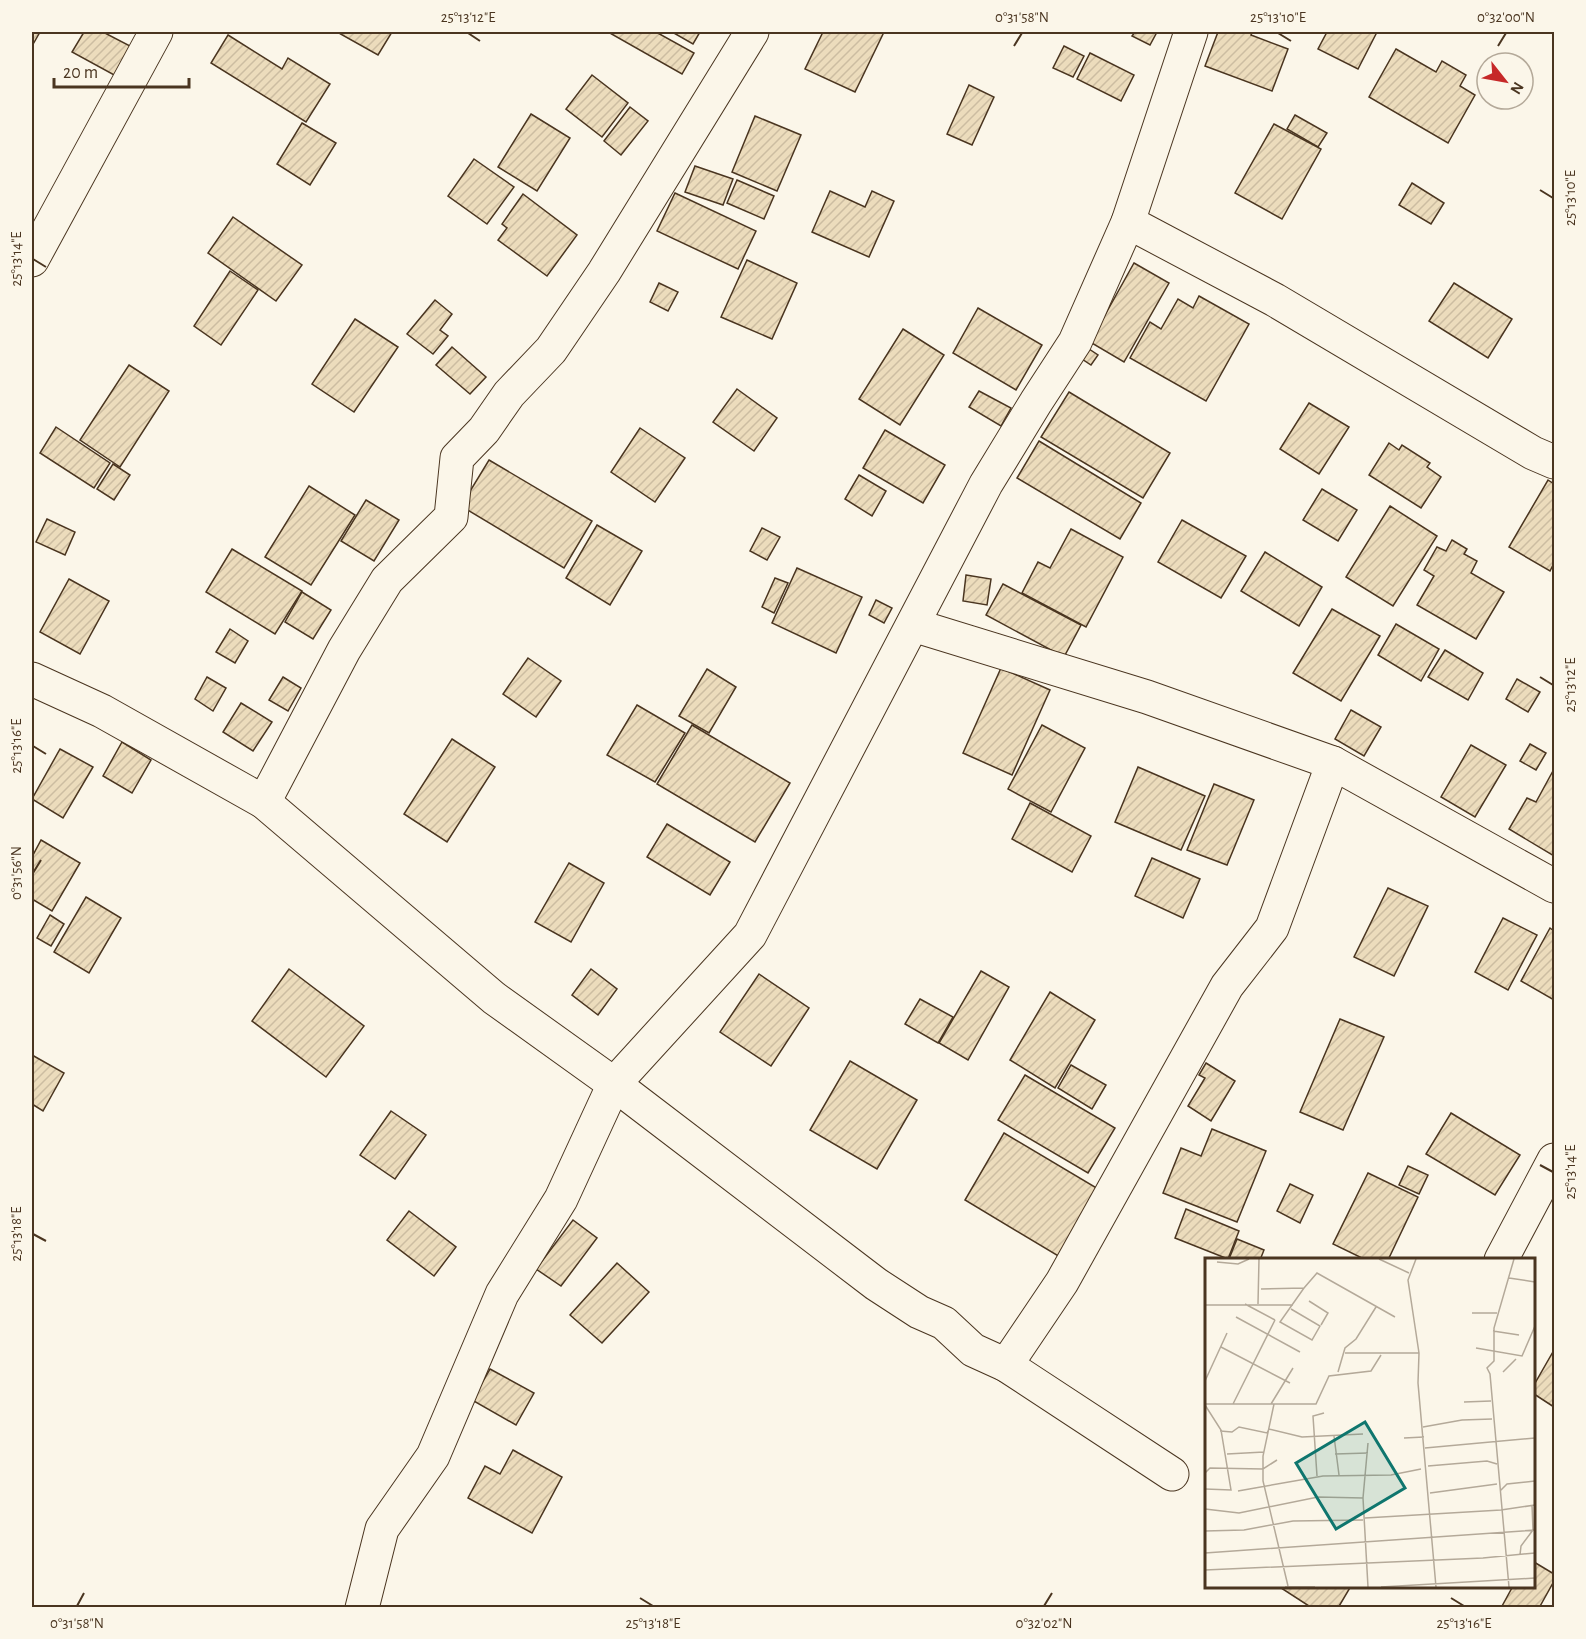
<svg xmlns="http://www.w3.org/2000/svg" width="1586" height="1639" font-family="'Alegreya Sans',sans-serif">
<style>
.building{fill:url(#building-hatch);stroke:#4a3520;stroke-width:1.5}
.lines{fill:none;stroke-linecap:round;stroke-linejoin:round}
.street-casing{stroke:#4a3520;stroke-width:35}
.street{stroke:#fbf6e9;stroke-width:33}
.ticks{fill:none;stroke:#4a3520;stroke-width:2}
.inset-road{fill:none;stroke:#b4a999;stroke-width:1.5}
.view{fill:#0f766e;fill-opacity:0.15;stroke:#0f766e;stroke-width:3}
.inset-edge{fill:none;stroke:#4a3520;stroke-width:3}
.neatline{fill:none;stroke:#4a3520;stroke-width:2}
.ticks-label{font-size:15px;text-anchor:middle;fill:#4a3520}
</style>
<defs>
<pattern id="building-hatch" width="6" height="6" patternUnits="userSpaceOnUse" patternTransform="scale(1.5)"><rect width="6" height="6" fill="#ecdcbc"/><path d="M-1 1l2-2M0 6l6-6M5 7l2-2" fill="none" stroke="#ccbda1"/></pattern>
</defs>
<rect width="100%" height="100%" fill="#fbf6e9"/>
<g class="building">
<path d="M32,32H40L32,46Z"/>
<path d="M84,32H103L132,47L116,76L72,52Z"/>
<path d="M337,32H392L378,55Z"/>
<path d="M608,32H656L694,53L682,74Z"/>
<path d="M672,32H700L693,44Z"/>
<path d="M823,32H884L855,92L805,69Z"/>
<path d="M1135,32H1157L1150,45L1132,36Z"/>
<path d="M1218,32H1252L1251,35L1288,49L1272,91L1205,66Z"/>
<path d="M1327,32H1377L1358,69L1318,49Z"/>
<path d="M228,35L282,69L288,58L330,84L306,122L211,63Z"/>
<path d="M1064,46L1084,56L1073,77L1053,68Z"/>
<path d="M1396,49L1436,72L1442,61L1466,75L1460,86L1475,95L1448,143L1369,97Z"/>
<path d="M1090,53L1134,75L1121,101L1077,79Z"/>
<path d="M592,75L628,103L602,137L566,109Z"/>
<path d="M969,85L994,97L972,145L947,134Z"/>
<path d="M630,107L648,121L621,155L604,141Z"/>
<path d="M531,114L570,138L537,191L498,167Z"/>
<path d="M1295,115L1327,133L1318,147L1287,129Z"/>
<path d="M755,116L801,135L777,191L732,172Z"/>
<path d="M302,123L336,143L310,185L277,164Z"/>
<path d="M1274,124L1321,149L1282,219L1235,193Z"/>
<path d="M474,159L514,187L487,224L448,196Z"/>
<path d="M695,166L733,179L723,205L685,192Z"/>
<path d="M737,180L774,196L764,219L727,203Z"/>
<path d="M1412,183L1444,203L1431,224L1399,205Z"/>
<path d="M830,191L865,207L872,191L894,201L869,257L812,232Z"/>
<path d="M675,193L756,231L738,269L657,231Z"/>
<path d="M523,194L577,235L547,276L498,240L507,228L502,224Z"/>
<path d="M233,217L302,265L276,301L208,253Z"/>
<path d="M747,260L797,283L772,339L721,317Z"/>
<path d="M1134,263L1169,283L1124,362L1090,342Z"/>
<path d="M230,271L258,290L221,345L194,326Z"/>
<path d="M659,283L678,292L668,311L650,302Z"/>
<path d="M1454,283L1512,319L1488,358L1429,321Z"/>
<path d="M1199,296L1249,324L1206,401L1130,358L1150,322L1161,329L1178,299L1193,308Z"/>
<path d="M435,300L452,314L440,330L448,336L433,354L407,334Z"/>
<path d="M978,308L1042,345L1016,390L953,353Z"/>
<path d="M355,319L398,347L354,412L312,384Z"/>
<path d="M903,329L944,355L900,425L859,399Z"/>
<path d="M452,347L486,377L470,394L436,365Z"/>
<path d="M1086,347L1098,355L1091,365L1079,357Z"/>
<path d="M129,365L169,391L120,467L80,440Z"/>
<path d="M737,389L777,418L754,451L713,422Z"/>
<path d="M979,391L1011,408L1001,426L969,407Z"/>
<path d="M1069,392L1170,453L1143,498L1041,437Z"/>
<path d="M1309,403L1349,427L1319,474L1280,449Z"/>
<path d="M56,427L110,463L94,488L40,453Z"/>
<path d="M640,428L685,458L655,502L611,472Z"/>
<path d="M885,430L945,465L923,503L863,468Z"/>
<path d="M1039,441L1141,503L1120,539L1017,478Z"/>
<path d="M1389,443L1399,450L1402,445L1430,463L1427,467L1441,477L1421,508L1369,475Z"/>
<path d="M489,460L592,521L564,568L461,506Z"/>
<path d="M113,464L130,475L114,500L97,489Z"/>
<path d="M859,475L886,491L872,516L845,499Z"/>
<path d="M1548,480L1554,484V563L1550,571L1509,547Z"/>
<path d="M309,486L355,515L311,585L265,557Z"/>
<path d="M1322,489L1357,510L1338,541L1303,520Z"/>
<path d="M366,500L399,520L374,561L341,541Z"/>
<path d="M1390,506L1437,536L1393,606L1346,577Z"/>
<path d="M47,519L75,532L65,555L36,542Z"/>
<path d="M1182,520L1246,556L1221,598L1158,562Z"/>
<path d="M597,525L642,551L610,605L566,578Z"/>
<path d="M762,528L780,537L767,560L750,551Z"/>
<path d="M1071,529L1123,557L1086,627L1022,593L1038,562L1050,568Z"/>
<path d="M1452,540L1467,549L1464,554L1477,561L1471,573L1504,592L1476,639L1417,605L1434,576L1424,570L1437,547L1446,551Z"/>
<path d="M232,549L302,591L275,634L206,592Z"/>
<path d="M1265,552L1322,587L1299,626L1241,591Z"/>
<path d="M797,568L862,597L836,653L772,623Z"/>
<path d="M966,575L991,579L987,605L963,601Z"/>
<path d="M775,578L788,583L774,613L762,607Z"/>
<path d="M69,579L109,601L80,654L40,632Z"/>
<path d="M1003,584L1081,625L1064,657L986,615Z"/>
<path d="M302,592L331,610L313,639L285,622Z"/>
<path d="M876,600L892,608L884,623L869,615Z"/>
<path d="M1332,609L1380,636L1341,701L1293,673Z"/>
<path d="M1396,624L1439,649L1421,681L1378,655Z"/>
<path d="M230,629L248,641L235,663L216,652Z"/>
<path d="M1445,650L1483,673L1468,700L1428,677Z"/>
<path d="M528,658L561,681L536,717L503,694Z"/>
<path d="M1001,668L1050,690L1012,775L963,753Z"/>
<path d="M707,669L736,687L709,733L679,716Z"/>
<path d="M207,677L226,688L213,711L195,699Z"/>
<path d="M283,677L301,688L288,711L269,700Z"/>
<path d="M1517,679L1540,692L1528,712L1506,699Z"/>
<path d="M241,703L272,722L253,751L223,732Z"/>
<path d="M637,705L685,733L655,782L607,755Z"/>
<path d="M1351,710L1381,727L1364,756L1335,739Z"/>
<path d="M692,725L790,783L755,842L657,784Z"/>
<path d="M1042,725L1085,748L1051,812L1008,789Z"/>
<path d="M452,739L495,767L447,842L404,814Z"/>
<path d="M122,742L151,760L132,793L103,776Z"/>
<path d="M1530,744L1546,753L1536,770L1520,761Z"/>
<path d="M1471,745L1506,765L1475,817L1441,797Z"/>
<path d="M60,749L93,767L63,818L32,799Z"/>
<path d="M1138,767L1205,796L1181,850L1115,822Z"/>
<path d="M1554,769V856L1509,829L1527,798L1536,802Z"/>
<path d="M1214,784L1254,800L1227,865L1187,850Z"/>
<path d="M1030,803L1091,836L1072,872L1012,839Z"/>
<path d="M667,824L730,862L710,895L647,857Z"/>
<path d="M41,840L80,863L52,911L32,899V857Z"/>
<path d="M1152,858L1200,879L1183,918L1135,896Z"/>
<path d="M569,863L604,883L571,942L535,922Z"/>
<path d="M1388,888L1428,906L1394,976L1354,957Z"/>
<path d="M86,897L121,918L89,973L54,952Z"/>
<path d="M50,915L64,924L51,946L37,938Z"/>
<path d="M1503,918L1537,935L1508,990L1475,972Z"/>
<path d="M1550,928L1554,931V1000L1521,981Z"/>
<path d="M289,969L364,1026L326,1077L252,1021Z"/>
<path d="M591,969L617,989L598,1015L572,995Z"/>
<path d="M981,971L1009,987L968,1060L939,1043Z"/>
<path d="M759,974L809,1008L771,1066L720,1032Z"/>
<path d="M1050,992L1095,1020L1055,1088L1010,1060Z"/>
<path d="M920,999L953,1017L938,1043L905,1024Z"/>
<path d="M1340,1019L1384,1037L1343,1130L1300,1112Z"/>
<path d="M32,1055L64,1073L43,1111L32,1104Z"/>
<path d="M850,1061L917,1100L877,1169L810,1130Z"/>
<path d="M1206,1063L1235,1081L1211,1121L1188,1106L1205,1078L1199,1075Z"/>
<path d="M1071,1065L1106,1085L1092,1109L1058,1088Z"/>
<path d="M1025,1075L1115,1128L1088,1173L998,1120Z"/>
<path d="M391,1111L426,1135L395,1179L360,1155Z"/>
<path d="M1451,1113L1520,1155L1495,1195L1426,1154Z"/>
<path d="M1212,1129L1266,1151L1237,1222L1163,1193L1181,1148L1201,1156Z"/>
<path d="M1004,1133L1105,1193L1065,1260L965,1200Z"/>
<path d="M1408,1166L1428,1175L1419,1194L1399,1185Z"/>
<path d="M1368,1173L1418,1197L1388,1260H1366L1333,1244Z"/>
<path d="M1290,1184L1313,1195L1300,1223L1277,1211Z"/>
<path d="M1186,1209L1239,1231L1228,1259L1175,1238Z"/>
<path d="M409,1211L456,1247L434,1276L387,1240Z"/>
<path d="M573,1220L597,1238L561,1286L536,1269Z"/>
<path d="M1237,1239L1264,1250L1260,1260L1229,1259Z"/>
<path d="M617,1263L649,1292L602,1343L570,1315Z"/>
<path d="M1554,1350V1407L1534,1394V1385Z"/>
<path d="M490,1369L534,1393L516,1425L472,1400Z"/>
<path d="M513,1450L562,1477L532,1533L468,1498L485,1466L500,1474Z"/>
<path d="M1534,1562L1554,1574V1581L1539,1608H1501L1513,1586H1534Z"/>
<path d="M1278,1586H1351L1338,1608H1312Z"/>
</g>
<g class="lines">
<defs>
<g id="street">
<path d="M1128,222L1275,300L1533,453L1554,462"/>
<path d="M32,260L156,32"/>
<path d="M913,625L1147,697L1333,763L1554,886"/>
<path d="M32,679L102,711L264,802L494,998L614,1084L876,1284L919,1312L944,1323L973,1350L1006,1365L1172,1474"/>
<path d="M264,802L344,650L387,580L451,517L457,458L484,430L509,394L551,350L604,272L752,32"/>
<path d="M1501,1260L1554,1160"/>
<path d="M1006,1365L1062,1282L1227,986L1272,928L1333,763"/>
<path d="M362,1608L382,1529L433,1456L502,1294L561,1199L614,1084L750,935L986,484L1036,402L1075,342L1128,222L1191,32"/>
</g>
</defs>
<use href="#street" class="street-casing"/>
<use href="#street" class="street"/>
</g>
<path class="ticks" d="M468,33L480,41M1278,33L1291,41M1014,46L1022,33M1498,46L1506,33M1540,190L1553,198M33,259L46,267M1540,677L1553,685M33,746L46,754M33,873L41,860M1540,1165L1553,1172M33,1234L46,1241M640,1598L653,1606M1451,1598L1464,1606M77,1606L84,1593M1044,1606L1052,1593"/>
<g transform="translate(1205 1258)">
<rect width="330" height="330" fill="#fbf6e9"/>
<path class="inset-road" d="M174,1L204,15M211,1L203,22L214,95L213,125L231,329M12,4L33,6L44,1M304,20L330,24M99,30L112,15L190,59M56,31L99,30L75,64L107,82L115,68L86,51M104,43L123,55L116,67M40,46L70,62M53,46L54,1M0,47H88M267,55H292M31,59L95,94M288,73L314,77M16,89L85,125M271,90L317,98L330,68M140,95H214M133,114L140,90L151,81L171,49M298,114L311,101M0,123L22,75M259,144L286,143M0,146H111L124,118L166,113L176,97M28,146L70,62M66,146L88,110M69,146L58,198V223L83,328M0,147L16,172L26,232L0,231M218,169L257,162L287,161M15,173L27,174L34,169L62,175L64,171L97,179L158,176M129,178L134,217M199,180L219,179M220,190L330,180M22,196L59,194M130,196L163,195M223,208L282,203L292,206M0,215L5,210L58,211L72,202M112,218L108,158L119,155M33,233L118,218L186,217L216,211M295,233L302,226L330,223M225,235L292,226M0,251L34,255L113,239L158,240M296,252L330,247M160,260L296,252M0,273L39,272L88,263L158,262M0,295L330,272M315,297L316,288L328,272L327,247M0,312L278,300L330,295M80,329H110M163,329L158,240L163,185M176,329L330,320M304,329L285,116L282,110L289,103V70L309,1"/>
<path class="view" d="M160,164L200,230L131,271L91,205Z"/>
<rect width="330" height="330" class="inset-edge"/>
</g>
<rect width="1586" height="1639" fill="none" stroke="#fbf6e9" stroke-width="66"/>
<g transform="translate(1505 81) rotate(121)"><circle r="28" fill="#fbf6e9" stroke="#b4a999" stroke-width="1.5"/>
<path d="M0-4.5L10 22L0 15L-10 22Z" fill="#c62828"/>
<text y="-9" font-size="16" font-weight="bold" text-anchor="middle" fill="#4a3520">N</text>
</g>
<path d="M54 78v9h135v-9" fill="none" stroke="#4a3520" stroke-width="3"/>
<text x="63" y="78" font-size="18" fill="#4a3520" stroke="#fbf6e9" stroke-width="4.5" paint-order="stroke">20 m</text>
<rect x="33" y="33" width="1520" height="1573" class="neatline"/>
<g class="ticks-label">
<text x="468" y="22">25°13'12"E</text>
<text x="1022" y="22">0°31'58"N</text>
<text x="1278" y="22">25°13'10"E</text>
<text x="1506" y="22">0°32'00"N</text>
<text transform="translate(1570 198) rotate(-90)" y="5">25°13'10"E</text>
<text transform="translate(16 259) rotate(-90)" y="5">25°13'14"E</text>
<text transform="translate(1570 685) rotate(-90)" y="5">25°13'12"E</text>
<text transform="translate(16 746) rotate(-90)" y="5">25°13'16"E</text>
<text transform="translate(16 873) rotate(-90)" y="5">0°31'56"N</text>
<text transform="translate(1570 1172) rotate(-90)" y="5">25°13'14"E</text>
<text transform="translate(16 1234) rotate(-90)" y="5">25°13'18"E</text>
<text x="77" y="1628">0°31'58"N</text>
<text x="653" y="1628">25°13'18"E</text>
<text x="1044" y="1628">0°32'02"N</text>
<text x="1464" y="1628">25°13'16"E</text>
</g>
</svg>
